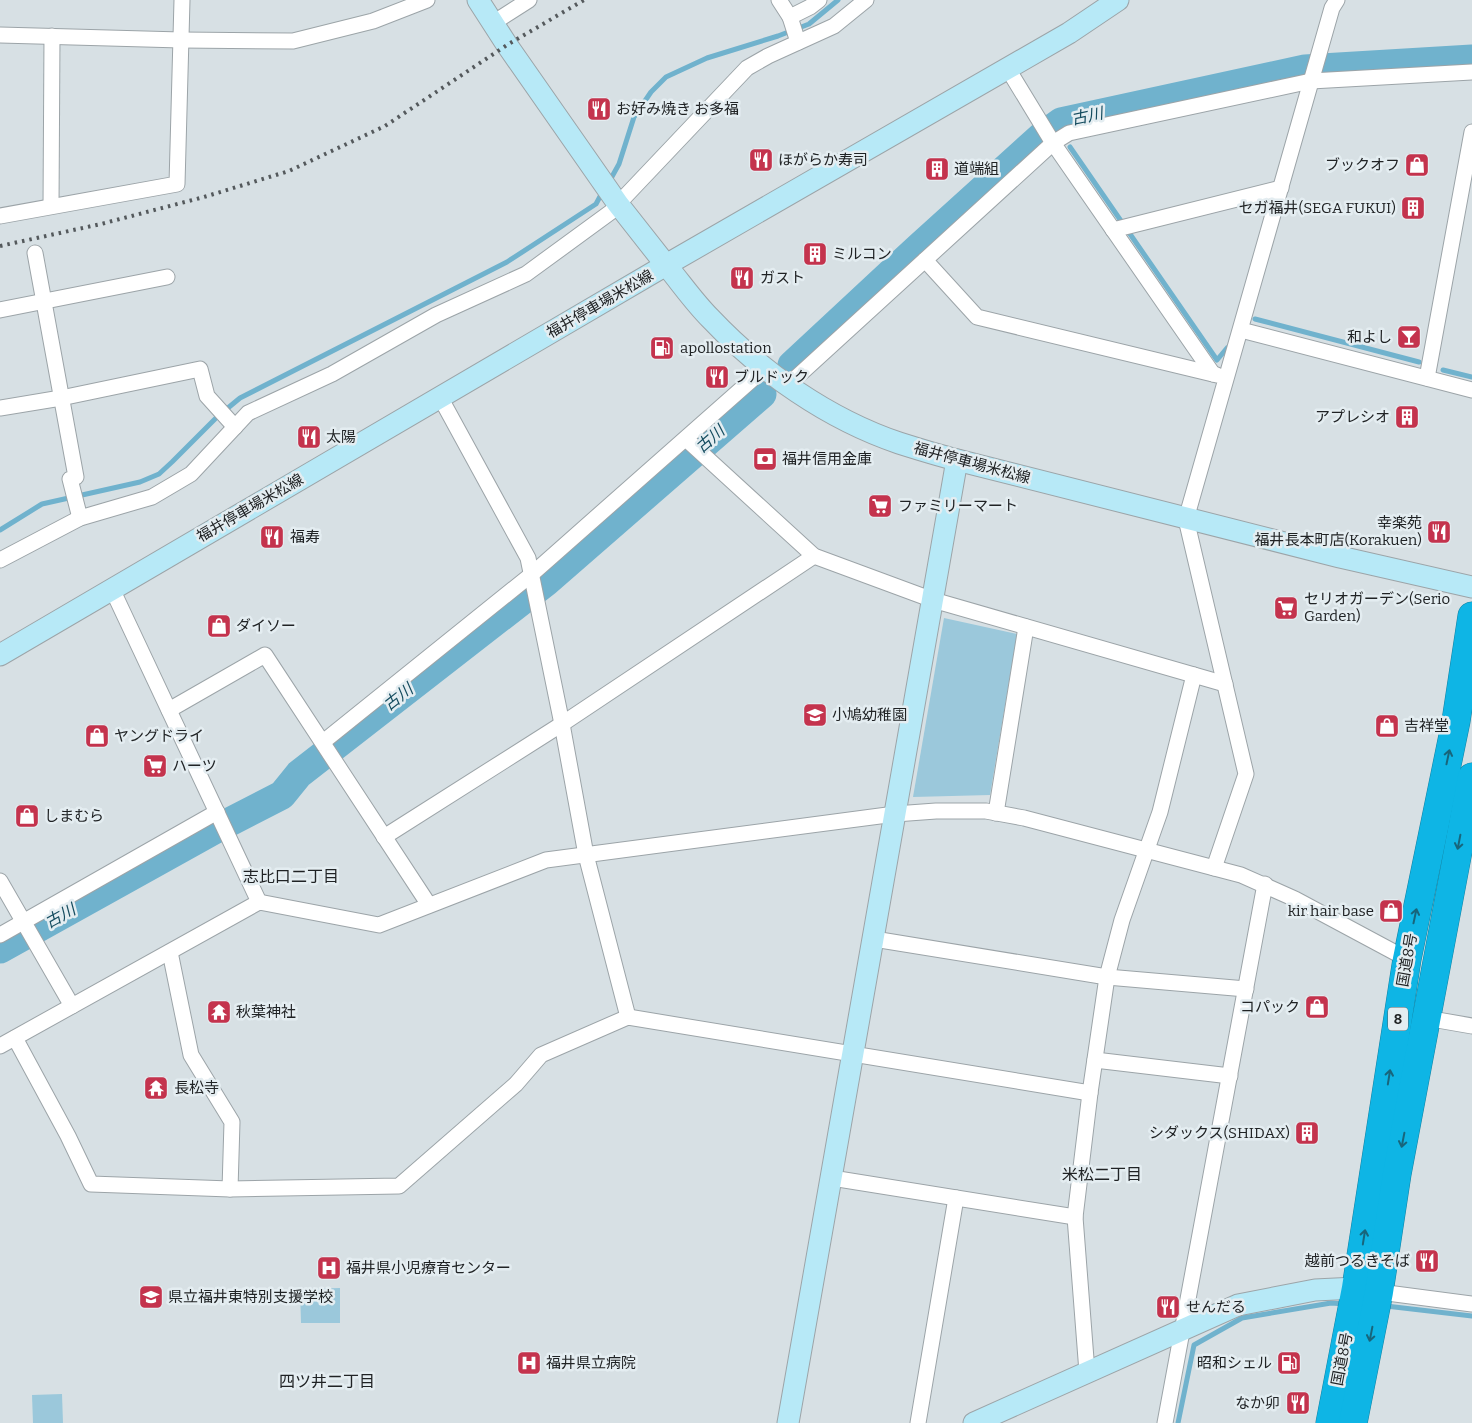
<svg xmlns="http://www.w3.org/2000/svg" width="1472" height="1423" font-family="Bitter,'Noto Sans JP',serif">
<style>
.green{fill:#9bc8db}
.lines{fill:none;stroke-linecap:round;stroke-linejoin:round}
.stream{stroke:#70b2cd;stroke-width:5}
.river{stroke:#70b2cd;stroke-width:29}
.street-casing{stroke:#9ca4a8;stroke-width:17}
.secondary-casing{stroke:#9ca4a8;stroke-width:23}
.highway-casing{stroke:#1482a2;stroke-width:29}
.street{stroke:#fff;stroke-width:15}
.secondary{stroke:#b7e9f7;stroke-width:21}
.highway{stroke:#0eb5e5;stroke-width:28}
.rail{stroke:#54595c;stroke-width:4;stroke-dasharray:2.5 5;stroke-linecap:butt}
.oneway{stroke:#18657b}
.labels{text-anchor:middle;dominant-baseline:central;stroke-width:5;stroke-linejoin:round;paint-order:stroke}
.shield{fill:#e4edf1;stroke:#5b6062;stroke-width:1}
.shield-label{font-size:14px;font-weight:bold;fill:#202325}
.poi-label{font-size:15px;fill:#202325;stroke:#e4edf1;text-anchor:start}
.street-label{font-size:15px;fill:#202325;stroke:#e4edf1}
.water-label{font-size:16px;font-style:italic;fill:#154c5f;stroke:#e4edf1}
.neighbourhood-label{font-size:16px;fill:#202325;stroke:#e4edf1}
</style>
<rect width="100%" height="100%" fill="#d7e0e4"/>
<g class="green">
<path d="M944,618L1017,634L990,795L913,797Z"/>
<path d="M340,1288V1323H301L300,1289Z"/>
<path d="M62,1394L63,1423H33L32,1395Z"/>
</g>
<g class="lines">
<g class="stream">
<path d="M1070,147L1217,360L1227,348"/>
<path d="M609,182L619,164L634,117L651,92L666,77L707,58L778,36L809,24L838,0"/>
<path d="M1255,319L1419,362"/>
<path d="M1443,370L1472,377"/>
<path d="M0,530L42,504L140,482L159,474L172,462L217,417L240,398L507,262L596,204L603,191"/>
<path d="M1386,1306L1472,1316"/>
<path d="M1178,1423L1194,1345L1242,1318L1331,1303L1345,1304"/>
</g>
<g class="river">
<path d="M792,365L919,247L1043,135L1061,122L1305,69L1472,59"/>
<path d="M0,949L214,830L282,795L299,774L546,582L762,394"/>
</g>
<defs>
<g id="street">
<path d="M779,0L790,17L798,42"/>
<path d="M790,17L810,7L819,0"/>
<path d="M493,23L529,0"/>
<path d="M0,35L181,40L293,41L373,21L427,0"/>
<path d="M1008,69L1053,143L1213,374"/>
<path d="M618,204L747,68L768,56L834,26L866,0"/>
<path d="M51,206L52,36"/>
<path d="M0,216L177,184L182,0"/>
<path d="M1113,230L1281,188"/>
<path d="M35,253L76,477L70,479L80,518"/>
<path d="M925,260L977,317L1217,375"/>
<path d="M0,310L167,277"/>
<path d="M1241,330L1472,390"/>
<path d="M1427,378L1472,132"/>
<path d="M788,385L1053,143L1069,133L1311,81L1472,72"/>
<path d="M440,397L528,558L562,724L586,855L628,1017"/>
<path d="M0,408L61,398L200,369L207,396L235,427"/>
<path d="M686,439L814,556L933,600L1225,684"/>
<path d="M0,560L80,518L152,497L191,474L248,413L332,374L436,315L526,274L619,206"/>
<path d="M112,589L259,902"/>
<path d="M169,710L265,655L429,905"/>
<path d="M323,742L532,574L765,368"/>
<path d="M996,813L1026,627"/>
<path d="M384,837L562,724L814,556"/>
<path d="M1214,868L1246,774L1186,519L1332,8L1337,0"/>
<path d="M0,881L72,1006"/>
<path d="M0,935L217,812"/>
<path d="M874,939L1107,977L1246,989"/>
<path d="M170,952L191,1055L232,1122L230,1189"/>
<path d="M1426,1018L1472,1026"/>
<path d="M15,1038L68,1136L91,1184L230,1189L399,1186L516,1084L541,1055L628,1017L1090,1093"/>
<path d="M0,1046L259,902L379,925L546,860L895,814L936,811H986L1024,818L1241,875L1295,899L1407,959"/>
<path d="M1095,1060L1230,1076"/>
<path d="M832,1178L1075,1217"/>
<path d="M1372,1291L1472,1304"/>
<path d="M1087,1372L1075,1217L1090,1093L1107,977L1122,920L1160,812L1194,675"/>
<path d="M918,1423L956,1198"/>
<path d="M1165,1423L1265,884"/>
</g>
<g id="secondary">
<path d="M478,0L507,45L618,204L666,265L1069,33L1118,0"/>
<path d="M0,655L666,265C681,283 694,302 710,318C761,372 828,419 899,443C918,449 937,455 957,460L1340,557L1472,587"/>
<path d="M788,1423L957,460"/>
<path d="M974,1423L1238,1305L1315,1290L1356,1288"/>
</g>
<g id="highway">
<path d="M1330,1423L1356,1288L1407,959L1456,721L1472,616"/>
<path d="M1353,1423L1379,1292L1397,1174L1472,777"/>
</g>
</defs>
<use href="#street" class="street-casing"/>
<use href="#secondary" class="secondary-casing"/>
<use href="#highway" class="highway-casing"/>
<use href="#street" class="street"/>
<use href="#secondary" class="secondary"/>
<use href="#highway" class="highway"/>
<path class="rail" d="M0,246L101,224L204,197L289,171L385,126L507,45L584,0"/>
</g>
<defs><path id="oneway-shaft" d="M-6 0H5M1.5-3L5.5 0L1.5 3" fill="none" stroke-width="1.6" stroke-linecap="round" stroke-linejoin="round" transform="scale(1.25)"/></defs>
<g class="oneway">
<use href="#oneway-shaft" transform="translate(1448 757) rotate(-78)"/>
<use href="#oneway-shaft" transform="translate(1459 842) rotate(101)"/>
<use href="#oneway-shaft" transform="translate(1415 916) rotate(-78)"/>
<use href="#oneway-shaft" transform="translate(1389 1077) rotate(-81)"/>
<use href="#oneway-shaft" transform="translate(1403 1140) rotate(101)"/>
<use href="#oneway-shaft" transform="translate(1364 1237) rotate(-81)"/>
<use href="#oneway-shaft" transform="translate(1371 1334) rotate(101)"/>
</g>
<defs>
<symbol id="restaurant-square" viewBox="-11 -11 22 22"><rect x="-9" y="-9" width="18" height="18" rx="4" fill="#c4334d" stroke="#e4edf1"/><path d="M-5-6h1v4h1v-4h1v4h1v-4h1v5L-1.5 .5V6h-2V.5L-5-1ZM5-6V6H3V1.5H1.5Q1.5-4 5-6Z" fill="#fff"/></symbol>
<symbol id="shop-square" viewBox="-11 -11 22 22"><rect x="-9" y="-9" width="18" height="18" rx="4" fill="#c4334d" stroke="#e4edf1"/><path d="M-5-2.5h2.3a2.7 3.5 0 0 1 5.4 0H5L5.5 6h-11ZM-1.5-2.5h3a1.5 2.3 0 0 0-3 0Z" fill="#fff"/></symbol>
<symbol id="building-square" viewBox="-11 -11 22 22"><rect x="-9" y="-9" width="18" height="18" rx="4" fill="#c4334d" stroke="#e4edf1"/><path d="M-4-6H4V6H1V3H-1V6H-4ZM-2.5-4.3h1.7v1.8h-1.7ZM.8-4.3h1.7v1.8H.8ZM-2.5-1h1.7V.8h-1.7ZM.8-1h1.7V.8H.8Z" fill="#fff"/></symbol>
<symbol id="bar-square" viewBox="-11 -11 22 22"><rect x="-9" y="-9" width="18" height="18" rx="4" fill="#c4334d" stroke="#e4edf1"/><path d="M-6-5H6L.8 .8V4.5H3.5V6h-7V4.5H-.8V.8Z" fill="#fff"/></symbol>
<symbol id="fuel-square" viewBox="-11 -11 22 22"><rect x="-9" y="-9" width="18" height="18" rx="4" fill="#c4334d" stroke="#e4edf1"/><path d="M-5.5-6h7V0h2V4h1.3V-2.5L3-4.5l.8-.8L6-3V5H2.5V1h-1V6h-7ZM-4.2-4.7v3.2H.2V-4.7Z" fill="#fff"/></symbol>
<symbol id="bank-square" viewBox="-11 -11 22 22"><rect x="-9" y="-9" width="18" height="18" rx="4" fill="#c4334d" stroke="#e4edf1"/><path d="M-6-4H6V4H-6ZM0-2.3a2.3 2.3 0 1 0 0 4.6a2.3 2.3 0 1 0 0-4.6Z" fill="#fff"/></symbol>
<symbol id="supermarket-square" viewBox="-11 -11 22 22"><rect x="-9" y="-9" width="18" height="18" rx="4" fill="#c4334d" stroke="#e4edf1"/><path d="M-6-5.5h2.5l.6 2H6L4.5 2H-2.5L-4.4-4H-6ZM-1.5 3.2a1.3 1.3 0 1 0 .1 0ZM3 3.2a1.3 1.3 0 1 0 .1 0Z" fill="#fff"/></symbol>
<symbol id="school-square" viewBox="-11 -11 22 22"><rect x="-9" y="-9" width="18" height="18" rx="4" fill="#c4334d" stroke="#e4edf1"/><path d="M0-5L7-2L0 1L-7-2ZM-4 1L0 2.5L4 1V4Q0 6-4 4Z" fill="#fff"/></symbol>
<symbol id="temple-square" viewBox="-11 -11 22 22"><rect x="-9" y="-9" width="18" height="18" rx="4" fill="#c4334d" stroke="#e4edf1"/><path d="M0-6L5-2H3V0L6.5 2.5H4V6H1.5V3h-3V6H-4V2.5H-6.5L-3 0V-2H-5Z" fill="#fff"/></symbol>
<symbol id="hospital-square" viewBox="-11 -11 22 22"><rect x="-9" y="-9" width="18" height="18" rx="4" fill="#c4334d" stroke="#e4edf1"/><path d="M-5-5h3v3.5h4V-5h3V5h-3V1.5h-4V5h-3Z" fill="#fff"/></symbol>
</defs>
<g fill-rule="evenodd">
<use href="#restaurant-square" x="585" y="95" width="28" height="28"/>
<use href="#restaurant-square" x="747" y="146" width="28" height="28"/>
<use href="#shop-square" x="1403" y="151" width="28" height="28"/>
<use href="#building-square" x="923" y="155" width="28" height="28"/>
<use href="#building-square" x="1399" y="194" width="28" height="28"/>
<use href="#building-square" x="801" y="240" width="28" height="28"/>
<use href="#restaurant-square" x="728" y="264" width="28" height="28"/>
<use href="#bar-square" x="1395" y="323" width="28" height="28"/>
<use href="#fuel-square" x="648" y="334" width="28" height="28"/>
<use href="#restaurant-square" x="703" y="363" width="28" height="28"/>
<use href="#building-square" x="1393" y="403" width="28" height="28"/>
<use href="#restaurant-square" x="295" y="423" width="28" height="28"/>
<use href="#bank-square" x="751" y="445" width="28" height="28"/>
<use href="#supermarket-square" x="866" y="492" width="28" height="28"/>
<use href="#restaurant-square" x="1425" y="518" width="28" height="28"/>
<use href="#restaurant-square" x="258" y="523" width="28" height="28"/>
<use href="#supermarket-square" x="1272" y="594" width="28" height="28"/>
<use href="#shop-square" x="205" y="612" width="28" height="28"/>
<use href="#school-square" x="801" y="701" width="28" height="28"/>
<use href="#shop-square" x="1373" y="712" width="28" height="28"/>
<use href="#shop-square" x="83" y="722" width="28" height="28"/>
<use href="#supermarket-square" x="141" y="752" width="28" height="28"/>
<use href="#shop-square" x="13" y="802" width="28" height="28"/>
<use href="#shop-square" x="1377" y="897" width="28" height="28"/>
<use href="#shop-square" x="1303" y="993" width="28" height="28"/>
<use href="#temple-square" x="205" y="998" width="28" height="28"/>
<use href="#temple-square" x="142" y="1074" width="28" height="28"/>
<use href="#building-square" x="1293" y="1119" width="28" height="28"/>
<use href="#restaurant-square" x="1413" y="1247" width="28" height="28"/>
<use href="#hospital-square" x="315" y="1254" width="28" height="28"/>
<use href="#school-square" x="137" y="1283" width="28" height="28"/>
<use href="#restaurant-square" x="1154" y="1293" width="28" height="28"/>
<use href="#hospital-square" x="515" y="1349" width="28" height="28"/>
<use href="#fuel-square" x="1275" y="1349" width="28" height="28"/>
<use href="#restaurant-square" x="1284" y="1389" width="28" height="28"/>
</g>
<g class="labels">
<rect class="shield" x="1388" y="1007.5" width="20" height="23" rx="4"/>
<g class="shield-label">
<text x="1398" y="1019">8</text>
</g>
<g class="poi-label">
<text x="616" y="109">お好み焼き お多福</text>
<text x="778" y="160">ほがらか寿司</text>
<text x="1400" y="165" text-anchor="end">ブックオフ</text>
<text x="954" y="169">道端組</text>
<text x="1396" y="208" text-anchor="end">セガ福井(SEGA FUKUI)</text>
<text x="832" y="254">ミルコン</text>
<text x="760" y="278">ガスト</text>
<text x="1392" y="337" text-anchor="end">和よし</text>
<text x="680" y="348">apollostation</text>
<text x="734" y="377">ブルドック</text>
<text x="1390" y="417" text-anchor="end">アプレシオ</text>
<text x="326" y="437">太陽</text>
<text x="782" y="459">福井信用金庫</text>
<text x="898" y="506">ファミリーマート</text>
<text x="1422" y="523" text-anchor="end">幸楽苑<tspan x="1422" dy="17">福井長本町店(Korakuen)</tspan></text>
<text x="290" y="537">福寿</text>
<text x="1304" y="599">セリオガーデン(Serio<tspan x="1304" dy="17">Garden)</tspan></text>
<text x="236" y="626">ダイソー</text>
<text x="832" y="715">小鳩幼稚園</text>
<text x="1404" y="726">吉祥堂</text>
<text x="114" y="736">ヤングドライ</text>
<text x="172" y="766">ハーツ</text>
<text x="44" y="816">しまむら</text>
<text x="1374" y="911" text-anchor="end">kir hair base</text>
<text x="1300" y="1007" text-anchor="end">コパック</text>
<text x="236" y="1012">秋葉神社</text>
<text x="174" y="1088">長松寺</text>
<text x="1290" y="1133" text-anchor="end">シダックス(SHIDAX)</text>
<text x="1410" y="1261" text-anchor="end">越前つるきそば</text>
<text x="346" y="1268">福井県小児療育センター</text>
<text x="168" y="1297">県立福井東特別支援学校</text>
<text x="1186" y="1307">せんだる</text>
<text x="546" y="1363">福井県立病院</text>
<text x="1272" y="1363" text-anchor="end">昭和シェル</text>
<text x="1280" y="1403" text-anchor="end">なか卯</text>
</g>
<g class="street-label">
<text transform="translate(600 304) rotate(-30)">福井停車場米松線</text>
<text transform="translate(972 463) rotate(15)">福井停車場米松線</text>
<text transform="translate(250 508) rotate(-30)">福井停車場米松線</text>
<text transform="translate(1407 960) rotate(-80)">国道8号</text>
<text transform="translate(1342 1359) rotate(-79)">国道8号</text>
</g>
<g class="water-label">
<text transform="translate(1087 116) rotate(-12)">古川</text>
<text transform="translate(710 439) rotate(-41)">古川</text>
<text transform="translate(398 697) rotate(-38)">古川</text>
<text transform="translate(60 916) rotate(-29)">古川</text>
</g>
<g class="neighbourhood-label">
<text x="291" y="876">志比口二丁目</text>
<text x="1102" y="1174">米松二丁目</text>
<text x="327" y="1381">四ツ井二丁目</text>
</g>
</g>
</svg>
